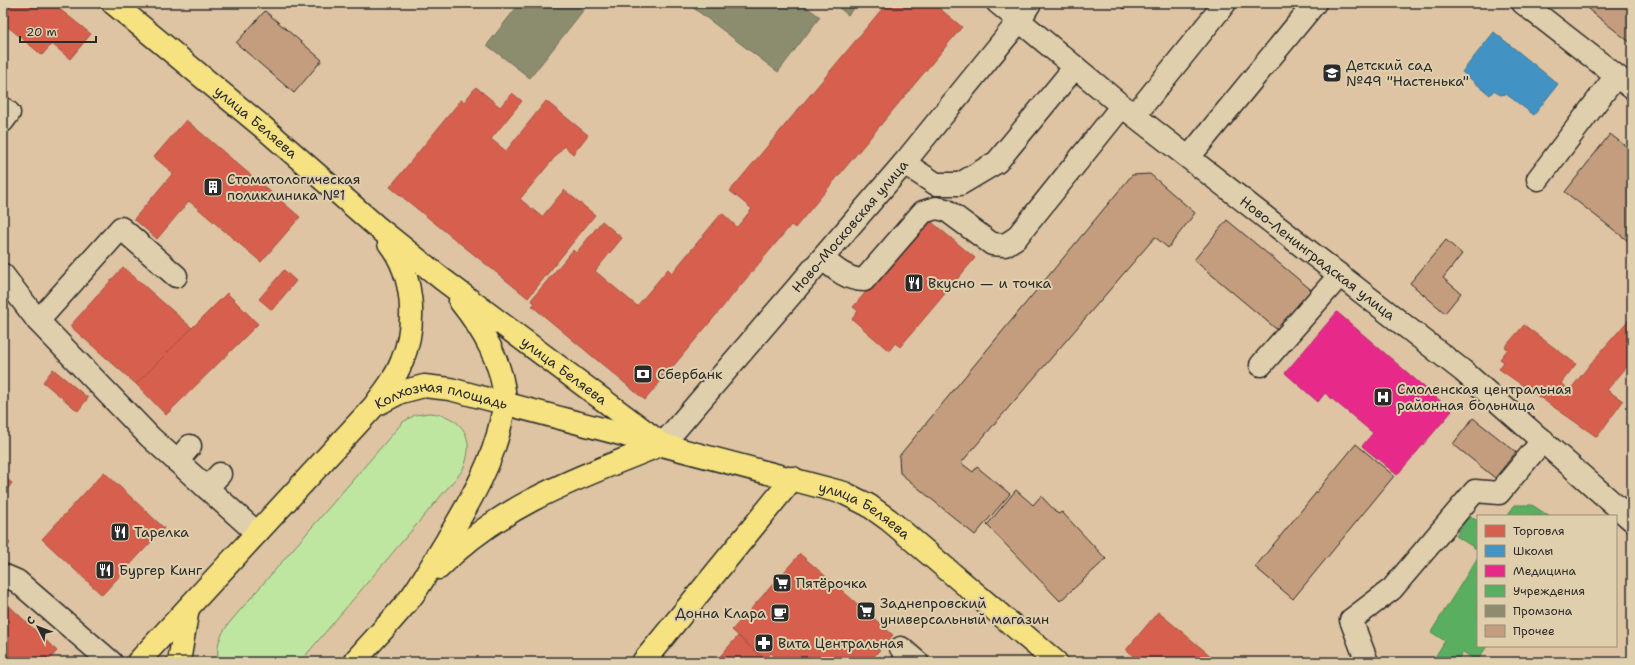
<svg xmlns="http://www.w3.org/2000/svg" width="1635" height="665" font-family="'Shantell Sans',sans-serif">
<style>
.green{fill:#bfe6a1;stroke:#758866}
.shops{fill:#d6604d;stroke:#a35043}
.schools{fill:#4393c3;stroke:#3c7495}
.health{fill:#e7298a;stroke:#af2a6e}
.public{fill:#5aae61;stroke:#4c8751}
.industry{fill:#8c8c6e;stroke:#6f6f5a}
.building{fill:#c49d7f;stroke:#2b2b2b}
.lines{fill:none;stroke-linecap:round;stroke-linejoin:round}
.minor-casing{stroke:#2b2b2b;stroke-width:25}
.major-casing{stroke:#2b2b2b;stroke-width:25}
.minor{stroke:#e0cfac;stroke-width:22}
.major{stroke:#f6e281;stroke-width:22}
.labels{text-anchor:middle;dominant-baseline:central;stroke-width:4;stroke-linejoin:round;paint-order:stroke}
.poi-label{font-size:14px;fill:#2b2b2b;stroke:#e0cfac;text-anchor:start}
.street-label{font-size:14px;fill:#2b2b2b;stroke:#e0cfac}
</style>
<rect width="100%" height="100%" fill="#dec4a2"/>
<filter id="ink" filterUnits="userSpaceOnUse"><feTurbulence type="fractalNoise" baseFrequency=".025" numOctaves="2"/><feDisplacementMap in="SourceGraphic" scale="8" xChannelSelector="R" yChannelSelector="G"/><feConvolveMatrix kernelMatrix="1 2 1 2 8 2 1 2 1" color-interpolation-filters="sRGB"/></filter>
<g filter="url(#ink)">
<path class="green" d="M429,413C464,415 477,441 462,471L300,662H219C215,646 220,635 230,622L403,422L415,415Z"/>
<g class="shops">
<path d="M3,3H52L91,34L70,59L52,44L42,55L8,27L3,34Z"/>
<path d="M887,3H933L962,27L795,228L791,225L645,400L532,306L535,303L531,300L573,250L576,253L602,221L622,238L595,271L637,306L668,269L672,273L722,213L737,227L752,209L730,191Z"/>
<path d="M476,87L500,107L512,93L522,101L491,139L506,151L546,101L588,135L573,154L564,146L520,199L542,217L564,190L595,215L528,298L390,187L461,100L464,102Z"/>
<path d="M186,120L300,217L261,262L189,201L157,239L134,219L173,173L154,157Z"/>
<path d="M928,219L975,258L900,347L895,343L889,351L852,319L858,311L853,307Z"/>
<path d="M123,267L192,328L136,384L70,326Z"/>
<path d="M284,270L296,281L272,310L259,299Z"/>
<path d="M227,293L258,324L166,415L136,384Z"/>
<path d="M1632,316V361L1607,390L1623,401L1597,437L1499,369L1504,362L1500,359L1508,349L1505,347L1524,325L1576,364L1561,383L1570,390L1591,363Z"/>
<path d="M53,369L88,398L78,411L43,382Z"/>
<path d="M104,472L164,528L102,595L42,539Z"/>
<path d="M3,476L12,483L3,495Z"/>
<path d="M3,537L10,543L3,552Z"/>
<path d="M800,554L893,635L869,662H781L771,653L765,660L732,630Z"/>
<path d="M3,600L57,651L47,662H3Z"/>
<path d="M1158,612L1218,662H1140L1126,650Z"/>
<path d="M738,636L765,660L763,662H715Z"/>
</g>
<path class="schools" d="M1494,32L1558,84L1534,115L1506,94L1500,95L1494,90L1490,95L1462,72Z"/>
<path class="health" d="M1337,312L1452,411L1397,475L1362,446L1373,433L1325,393L1318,402L1285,373Z"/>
<g class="public">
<path d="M1514,505H1532L1549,516H1508Z"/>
<path d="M1469,516L1478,521V550L1456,536Z"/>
<path d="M1478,557V646H1487L1477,661L1463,652L1456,662H1432L1445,641L1431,632Z"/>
</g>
<g class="industry">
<path d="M520,3H589L530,78L487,45Z"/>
<path d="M687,3H781L789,9L793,3H801L820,17L778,72Z"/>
<path d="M833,3H858L848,15Z"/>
</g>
<g class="building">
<path d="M1117,3H1128L1124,9Z"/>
<path d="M1593,3H1632V44L1588,9Z"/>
<path d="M265,11L322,60L294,93L236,43Z"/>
<path d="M1610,134L1632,151V244L1565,192Z"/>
<path d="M1150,174L1195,213L1168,248L1155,237L961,463L973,472L977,467L1010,494L975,535L900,473L899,456L1132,175Z"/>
<path d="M1227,220L1315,293L1281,333L1194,260Z"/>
<path d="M1446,240L1462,254L1443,278L1461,293L1445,313L1410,283Z"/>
<path d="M1473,418L1516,452L1495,478L1453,444Z"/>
<path d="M1356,444L1394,476L1293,599L1255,567Z"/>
<path d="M1016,490L1033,505L1041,496L1058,514L1062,512L1106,559L1060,601L987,525Z"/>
</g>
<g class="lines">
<defs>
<g id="minor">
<path id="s1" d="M998,3L1122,106L1463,371L1632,520"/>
<path d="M1523,3L1632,88"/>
<path d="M3,108L9,113L3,121"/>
<path d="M1135,115L1225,3"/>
<path d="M1189,157L1315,3"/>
<path d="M904,163L936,184H960L997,162L1075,67"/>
<path d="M1538,179L1616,76"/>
<path d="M823,259C835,269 848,280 864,280L923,212L936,208L946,210L992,244L1005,245L1016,238L1122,106"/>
<path d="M3,275L38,321L150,437L257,533"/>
<path d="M38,321L121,228L176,276"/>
<path d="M1261,365L1340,275"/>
<path id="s2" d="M663,444L904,163L1019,21L1030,3"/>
<path d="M177,461L190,446"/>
<path d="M207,488L220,474"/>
<path d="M3,575L17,581L111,662"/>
<path d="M901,648L917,662"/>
<path d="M1367,662L1351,620L1392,589L1475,491L1499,493L1543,440"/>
</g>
<g id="major">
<path id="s3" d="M113,3L264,128L376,226L442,279L654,438"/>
<path d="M376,403C386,390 396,377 402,361C417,324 414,275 389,243"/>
<path d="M439,568C500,504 583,476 663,444"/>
<path id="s4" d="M138,662L374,406L401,392L424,386L450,389L844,493L868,505L889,520L1056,662"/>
<path d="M179,662L188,608"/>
<path d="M354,662C373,640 394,619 412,596C424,579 435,560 446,542C468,504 492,466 501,422C502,415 505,408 505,401C503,363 483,330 460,301"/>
<path d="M643,662L793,478"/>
</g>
</defs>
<use href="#minor" class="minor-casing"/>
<use href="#major" class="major-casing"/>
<use href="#minor" class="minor"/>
<use href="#major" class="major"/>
</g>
</g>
<defs>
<symbol id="school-square" viewBox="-11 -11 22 22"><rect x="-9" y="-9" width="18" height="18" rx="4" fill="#2b2b2b" stroke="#e0cfac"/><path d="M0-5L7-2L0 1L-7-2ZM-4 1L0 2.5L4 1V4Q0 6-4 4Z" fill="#fff"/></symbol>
<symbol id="building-square" viewBox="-11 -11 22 22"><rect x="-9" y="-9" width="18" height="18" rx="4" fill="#2b2b2b" stroke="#e0cfac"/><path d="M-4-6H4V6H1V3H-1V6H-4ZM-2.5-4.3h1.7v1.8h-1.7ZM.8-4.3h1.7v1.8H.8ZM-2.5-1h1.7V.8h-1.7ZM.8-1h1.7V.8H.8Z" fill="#fff"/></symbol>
<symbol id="restaurant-square" viewBox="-11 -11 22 22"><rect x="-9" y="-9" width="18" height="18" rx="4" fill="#2b2b2b" stroke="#e0cfac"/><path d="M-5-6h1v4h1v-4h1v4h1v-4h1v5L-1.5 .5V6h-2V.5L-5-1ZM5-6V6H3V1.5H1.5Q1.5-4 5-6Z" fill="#fff"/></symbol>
<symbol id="bank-square" viewBox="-11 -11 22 22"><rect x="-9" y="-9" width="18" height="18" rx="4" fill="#2b2b2b" stroke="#e0cfac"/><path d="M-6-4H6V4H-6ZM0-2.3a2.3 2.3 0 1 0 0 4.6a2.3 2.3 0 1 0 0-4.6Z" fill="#fff"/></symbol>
<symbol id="hospital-square" viewBox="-11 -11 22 22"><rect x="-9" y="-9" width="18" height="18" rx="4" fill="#2b2b2b" stroke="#e0cfac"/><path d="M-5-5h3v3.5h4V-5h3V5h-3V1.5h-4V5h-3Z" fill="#fff"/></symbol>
<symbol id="supermarket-square" viewBox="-11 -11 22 22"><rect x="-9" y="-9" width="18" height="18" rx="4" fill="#2b2b2b" stroke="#e0cfac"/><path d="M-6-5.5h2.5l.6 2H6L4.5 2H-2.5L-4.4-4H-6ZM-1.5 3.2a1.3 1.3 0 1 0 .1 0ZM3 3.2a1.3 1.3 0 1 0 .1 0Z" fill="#fff"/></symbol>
<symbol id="cafe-square" viewBox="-11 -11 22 22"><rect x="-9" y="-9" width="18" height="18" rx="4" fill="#2b2b2b" stroke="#e0cfac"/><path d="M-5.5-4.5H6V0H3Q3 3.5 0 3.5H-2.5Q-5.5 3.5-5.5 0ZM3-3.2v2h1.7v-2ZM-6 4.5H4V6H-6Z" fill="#fff"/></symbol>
<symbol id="pharmacy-square" viewBox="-11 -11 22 22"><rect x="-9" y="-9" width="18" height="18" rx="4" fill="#2b2b2b" stroke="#e0cfac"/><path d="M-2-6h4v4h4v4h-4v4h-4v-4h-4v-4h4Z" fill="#fff"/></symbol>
</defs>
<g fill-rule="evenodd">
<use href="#school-square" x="1321" y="62" width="22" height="22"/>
<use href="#building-square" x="202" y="176" width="22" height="22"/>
<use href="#restaurant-square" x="903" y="272" width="22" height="22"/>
<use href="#bank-square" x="632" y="363" width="22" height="22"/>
<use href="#hospital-square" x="1372" y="386" width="22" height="22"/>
<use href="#restaurant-square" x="109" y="521" width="22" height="22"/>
<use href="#restaurant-square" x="94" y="559" width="22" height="22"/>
<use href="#supermarket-square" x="771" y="572" width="22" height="22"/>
<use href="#supermarket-square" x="855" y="600" width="22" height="22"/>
<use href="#cafe-square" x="769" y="602" width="22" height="22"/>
<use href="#pharmacy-square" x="753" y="632" width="22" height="22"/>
</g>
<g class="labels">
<g class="poi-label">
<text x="1346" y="65">Детский сад<tspan x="1346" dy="16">№49 "Настенька"</tspan></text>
<text x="227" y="179">Стоматологическая<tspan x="227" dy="16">поликлиника №1</tspan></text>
<text x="928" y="283">Вкусно — и точка</text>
<text x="657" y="374">Сбербанк</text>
<text x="1397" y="389">Смоленская центральная<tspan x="1397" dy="16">районная больница</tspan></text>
<text x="134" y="532">Тарелка</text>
<text x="119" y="570">Бургер Кинг</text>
<text x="796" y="583">Пятёрочка</text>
<text x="880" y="603">Заднепровский<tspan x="880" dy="16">универсальный магазин</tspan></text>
<text x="766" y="613" text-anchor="end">Донна Клара</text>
<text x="778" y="643">Вита Центральная</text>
</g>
<g class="street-label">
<text stroke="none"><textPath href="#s3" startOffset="186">улица Беляева</textPath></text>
<text stroke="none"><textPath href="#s2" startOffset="287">Ново-Московская улица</textPath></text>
<text stroke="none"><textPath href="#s1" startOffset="409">Ново-Ленинградская улица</textPath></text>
<text stroke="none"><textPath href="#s3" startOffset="582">улица Беляева</textPath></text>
<text stroke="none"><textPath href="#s4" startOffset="419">Колхозная площадь</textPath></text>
<text stroke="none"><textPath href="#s4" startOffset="862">улица Беляева</textPath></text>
</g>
</g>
<rect width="1635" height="665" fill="none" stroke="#e0cfac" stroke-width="16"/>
<rect x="8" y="8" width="1619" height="649" fill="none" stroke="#2b2b2b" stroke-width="1.5" filter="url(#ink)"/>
<rect x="1477" y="515" width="140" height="132" fill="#e0cfac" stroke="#988d78"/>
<rect x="1485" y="525" width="20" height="12" fill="#d6604d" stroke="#988d78"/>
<text x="1513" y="535" font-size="12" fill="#2b2b2b">Торговля</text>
<rect x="1485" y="545" width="20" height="12" fill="#4393c3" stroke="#988d78"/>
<text x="1513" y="555" font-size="12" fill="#2b2b2b">Школы</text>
<rect x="1485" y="565" width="20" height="12" fill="#e7298a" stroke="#988d78"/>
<text x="1513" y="575" font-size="12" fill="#2b2b2b">Медицина</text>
<rect x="1485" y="585" width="20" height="12" fill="#5aae61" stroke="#988d78"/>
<text x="1513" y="595" font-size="12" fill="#2b2b2b">Учреждения</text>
<rect x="1485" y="605" width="20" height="12" fill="#8c8c6e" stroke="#988d78"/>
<text x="1513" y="615" font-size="12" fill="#2b2b2b">Промзона</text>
<rect x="1485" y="625" width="20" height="12" fill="#c49d7f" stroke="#988d78"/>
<text x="1513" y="635" font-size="12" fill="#2b2b2b">Прочее</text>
<g transform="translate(38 627) rotate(312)" stroke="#e0cfac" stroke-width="3" paint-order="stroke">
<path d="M0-3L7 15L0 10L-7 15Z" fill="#2b2b2b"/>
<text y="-6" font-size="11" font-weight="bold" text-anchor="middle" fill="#2b2b2b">С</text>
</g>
<path d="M20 36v6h76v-6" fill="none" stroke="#2b2b2b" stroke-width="2"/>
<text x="26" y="36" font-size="12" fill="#2b2b2b" stroke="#e0cfac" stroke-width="3" paint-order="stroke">20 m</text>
</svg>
